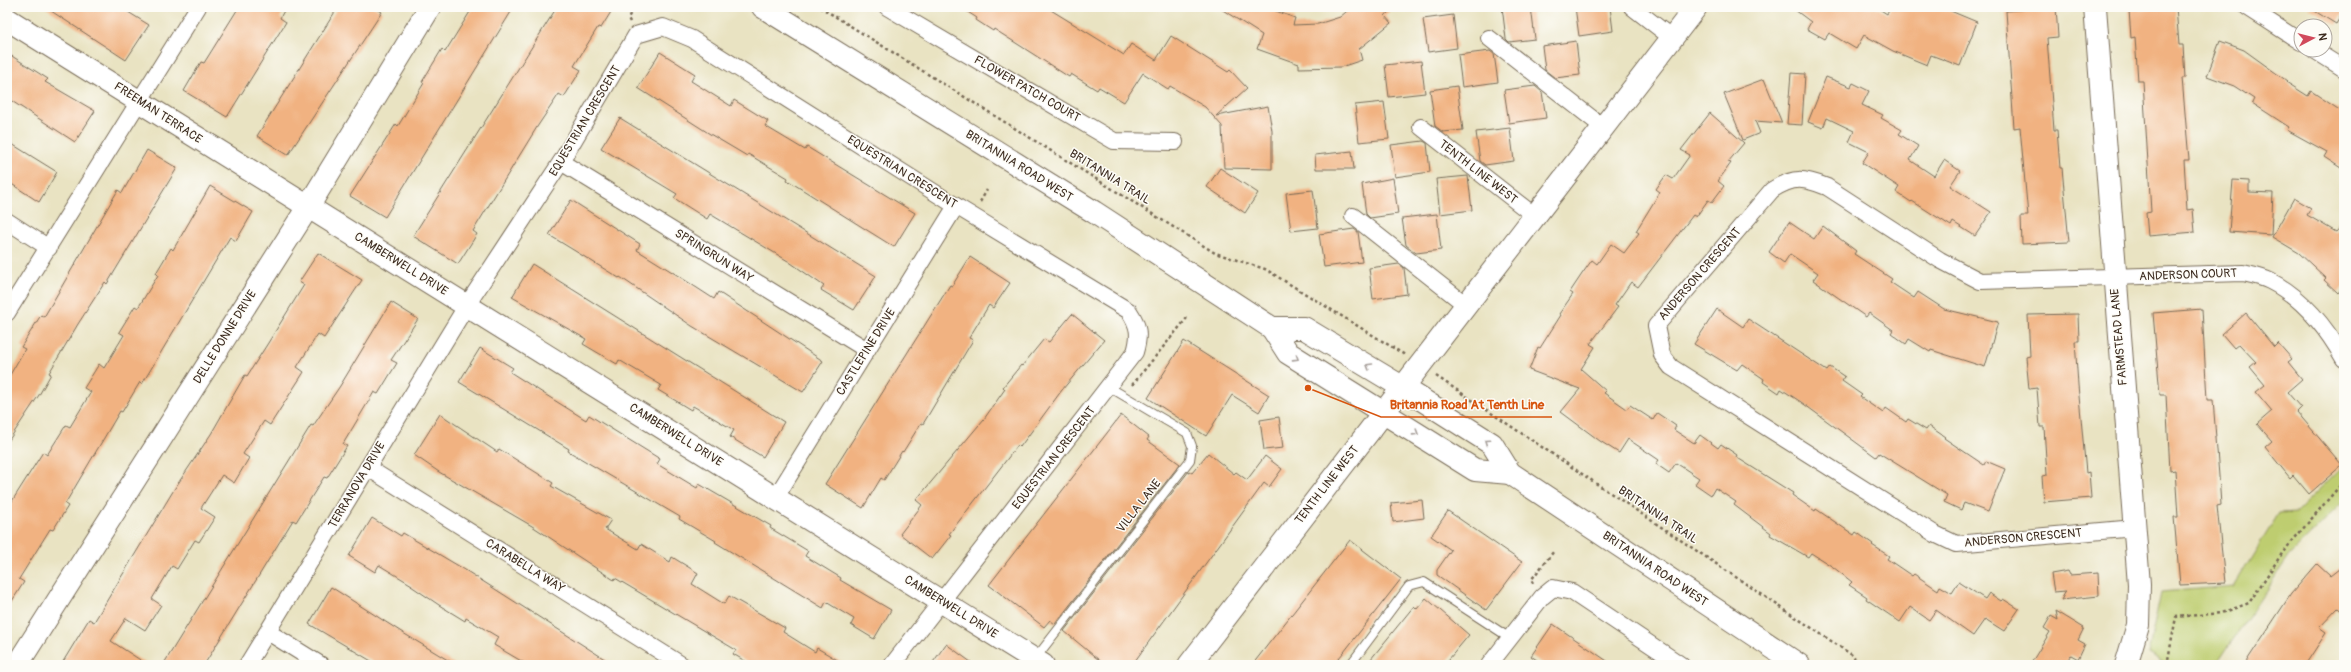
<svg xmlns="http://www.w3.org/2000/svg" width="2351" height="672" font-family="Pangolin,sans-serif">
<style>
.green{fill:#becd6f;stroke:#7c7c46}
.building{fill:#f1b281}
.lines{fill:none;stroke-linecap:round;stroke-linejoin:round}
.lane-casing{stroke:#786b57;stroke-width:10}
.street-casing{stroke:#786b57;stroke-width:18}
.secondary-casing{stroke:#786b57;stroke-width:24}
.path{stroke:#786b57;stroke-width:2.5;stroke-dasharray:3 3;stroke-linecap:butt}
.lane{stroke:#fff;stroke-width:8}
.street{stroke:#fff;stroke-width:16}
.secondary{stroke:#fff;stroke-width:22}
.oneway{stroke:#a79f9a}
.labels{text-anchor:middle;dominant-baseline:central;stroke-width:3;stroke-linejoin:round;paint-order:stroke}
.street-label{font-size:12px;fill:#3b2a1e;stroke:#fdfcf7}
.leader{fill:none;stroke:#d7540e;stroke-width:1.5}
.callout-dot{fill:#d7540e;stroke:#fdfcf7;stroke-width:1.5}
.callout-label{font-size:13px;text-anchor:middle;font-weight:bold;fill:#d7540e;stroke:#fdfcf7;stroke-width:3;stroke-linejoin:round;paint-order:stroke}
</style>
<rect width="100%" height="100%" fill="#fdfcf7"/>
<filter id="ink" filterUnits="userSpaceOnUse"><feTurbulence type="fractalNoise" baseFrequency=".025" numOctaves="2"/><feDisplacementMap in="SourceGraphic" scale="8" xChannelSelector="R" yChannelSelector="G"/><feConvolveMatrix kernelMatrix="1 2 1 2 8 2 1 2 1" color-interpolation-filters="sRGB"/></filter>
<filter id="wash" filterUnits="userSpaceOnUse"><feTurbulence type="fractalNoise" baseFrequency=".012" numOctaves="4" result="noise"/><feDisplacementMap in="SourceGraphic" scale="16" xChannelSelector="R" yChannelSelector="G"/><feGaussianBlur stdDeviation="0.9" result="paint"/><feColorMatrix in="noise" values="0 0 0 0 0 0 0 0 0 0 0 0 0 0 0 0 0 1.4 0 .05"/><feComposite in="paint" operator="in"/></filter>
<g filter="url(#wash)">
<rect width="100%" height="100%" fill="#e9e3c2"/>
<path class="green" d="M2344,465V501L2289,556L2216,665H2168L2148,654L2161,592L2234,586L2279,513L2296,512Z"/>
<g id="blocks">
<g class="building">
<path d="M45,7H120L149,25L126,60Z"/>
<path d="M239,7H286L280,18L286,22L227,117L184,91L201,62L204,63Z"/>
<path d="M338,7H374L382,12L288,155L257,136Z"/>
<path d="M473,7H514L385,217L350,196L396,124L398,126L424,83L422,82L442,49L445,52Z"/>
<path d="M557,7H614L601,28L598,27L574,66L581,70L564,97L559,94L537,127L473,231L477,234L458,264L413,236Z"/>
<path d="M960,7H1046L1124,55L1131,44L1156,60L1171,36L1228,72L1230,70L1247,88L1216,116L1268,106L1272,131V169L1224,168L1222,126L1205,107L1170,86L1168,89L1143,73L1124,102L1099,87L1097,90L1071,74L1069,77L994,29L993,31L976,20L977,18Z"/>
<path d="M1218,7H1265L1295,18L1293,25L1318,24L1340,17L1352,7H1393L1385,16L1391,23L1359,49L1362,60L1341,67L1299,68V64L1257,49L1262,35Z"/>
<path d="M1502,7H1531L1535,39L1509,42L1506,39Z"/>
<path d="M1575,7H1610L1613,31L1579,36Z"/>
<path d="M1791,7H1876L1887,14L1891,7H1941L1977,22L1960,66L1931,55L1927,65L1893,51L1864,35L1856,49L1829,33L1825,39L1807,29L1811,22Z"/>
<path d="M2056,7L2058,37L2047,38L2054,130H2057L2060,168H2062L2069,242L2022,244L2021,216H2028L2020,127L2014,128L2006,11Z"/>
<path d="M2176,7L2179,45H2183L2185,78H2182L2189,160H2184L2187,210L2193,209L2195,232L2148,236L2146,213L2151,212L2143,81H2138L2135,37L2131,38L2129,10Z"/>
<path d="M2308,7H2344V11L2336,24Z"/>
<path d="M1453,15L1457,48L1428,52L1423,19Z"/>
<path d="M1576,41L1580,75L1555,78L1545,70L1542,46Z"/>
<path d="M2220,41L2244,50L2287,81L2286,82L2308,96L2311,91L2344,113V170L2324,157L2327,152L2287,130L2289,127L2252,103L2254,99L2234,86L2207,76Z"/>
<path d="M1490,51L1494,54L1498,82L1462,87L1458,55Z"/>
<path d="M660,52L695,74L691,81L731,106L734,100L768,121L765,126L805,150L807,147L915,213L894,247L787,180L788,178L748,154L747,156L710,134L638,88Z"/>
<path d="M7,53L48,79L45,82L95,111L75,142L7,98Z"/>
<path d="M1421,61L1425,93L1389,97L1385,65Z"/>
<path d="M1791,73L1805,74L1802,125L1787,124Z"/>
<path d="M1826,77L1851,87L1853,83L1869,91L1862,105L1883,115L1881,118L1902,130L1899,134L1918,146L1910,160L1934,176L1944,160L1960,171L1950,186L1991,212L1975,236L1953,222L1951,226L1912,201L1911,202L1896,192L1899,187L1862,163L1869,152L1849,142L1854,131L1827,118L1823,128L1808,122Z"/>
<path d="M1764,79L1782,123L1755,121L1760,133L1743,140L1724,94Z"/>
<path d="M1457,86L1463,130L1443,132L1435,126L1430,90Z"/>
<path d="M1535,86L1542,92L1546,118L1509,123L1504,90Z"/>
<path d="M1384,102L1389,139L1359,142L1355,105Z"/>
<path d="M1710,113L1744,143L1728,162L1731,163L1718,181L1724,186L1712,202L1708,200L1696,217L1693,215L1638,287L1631,282L1615,305L1618,307L1590,344L1595,347L1581,369L1606,391L1604,393L1627,409L1630,405L1653,420L1657,413L1676,426L1674,430L1694,443L1700,435L1718,448L1721,444L1737,455L1736,457L1793,493L1792,495L1815,511L1816,509L1854,535L1856,532L1873,544L1872,545L1889,556L1887,559L1912,576L1914,574L1938,590L1940,586L1952,593L1959,582L1985,599L1989,593L2001,601L2003,599L2019,609L2004,631L1985,619L1973,636L1936,610L1929,620L1910,607L1900,622L1866,599L1867,597L1849,585L1852,582L1833,567L1811,553L1808,557L1770,535L1771,533L1734,505L1736,502L1715,488L1711,495L1695,484L1699,478L1676,463L1669,473L1656,464L1659,460L1628,439L1619,453L1600,441L1561,412L1580,389L1529,370L1538,347L1540,348L1561,315L1559,314L1573,294L1570,292L1582,274L1592,260L1597,264L1611,244L1624,253L1639,233L1636,231L1660,192L1656,189L1666,175L1673,179L1690,155L1681,150Z"/>
<path d="M620,118L876,276L854,310L821,290L824,286L788,261L710,214L707,219L674,198L677,194L601,148Z"/>
<path d="M1510,128L1514,161L1485,165L1480,161L1476,132Z"/>
<path d="M7,141L57,172L39,202L7,181Z"/>
<path d="M1423,141L1427,143L1430,172L1395,177L1391,145Z"/>
<path d="M147,150L177,168L107,284L105,282L78,324L49,373L51,374L39,395L7,443V380L25,349L21,347L41,315L44,317L118,190L122,193Z"/>
<path d="M1352,151L1354,169H1316L1315,155Z"/>
<path d="M1220,168L1258,193L1245,213L1207,187Z"/>
<path d="M1468,176L1472,210L1440,214L1436,179Z"/>
<path d="M1393,178L1398,214L1370,218L1366,214L1362,184Z"/>
<path d="M2233,180L2249,181V192L2273,193L2271,235L2229,232Z"/>
<path d="M210,186L253,212L236,241L230,237L142,384L140,382L122,412L120,411L65,504L68,506L53,530L50,529L19,579L24,582L7,609V509L43,452L47,455L66,425L70,427L91,392L84,388L99,364L104,368L124,335L119,332L135,306L138,308L158,275L156,273L171,248L173,250Z"/>
<path d="M1313,190L1318,228L1291,231L1286,193Z"/>
<path d="M2294,198L2311,208L2307,215L2336,232L2344,223V286L2338,293L2324,280L2326,278L2299,253L2272,237Z"/>
<path d="M571,200L640,244L637,250L677,275L714,299L718,292L823,361L803,392L692,326L620,277L619,278L549,235Z"/>
<path d="M1437,214L1441,250L1416,253L1406,245L1402,218Z"/>
<path d="M1789,222L1814,239L1823,226L1856,251L1854,254L1892,279L1890,282L1914,298L1918,292L1944,309L1998,322L1985,367L1931,350L1930,352L1909,339L1906,344L1891,333L1893,330L1869,313L1866,317L1813,280L1818,273L1790,254L1784,263L1769,252Z"/>
<path d="M1354,229L1358,232L1362,262L1324,267L1319,234Z"/>
<path d="M318,253L362,280L324,338L318,334L297,367L304,372L270,425L264,421L243,454L249,458L234,483L222,475L201,508L215,517L199,542L195,540L177,569L172,566L152,599L161,605L145,630L126,618L111,641L148,665H61L89,619L94,622L175,488L211,434L245,375L247,376L268,343L304,285L299,282Z"/>
<path d="M970,257L1010,283L993,308L989,305L969,338L973,340L923,424L921,423L903,452L902,451L884,480L881,478L863,508L825,484L950,285L952,286Z"/>
<path d="M532,264L784,422L763,457L730,437L734,430L693,406L691,410L658,390L661,385L619,360L617,364L583,344L586,339L512,297Z"/>
<path d="M1399,264L1404,268L1407,294L1373,299L1369,268Z"/>
<path d="M391,302L418,319L391,360L397,363L378,394L374,392L343,444L347,446L327,478L324,477L296,522L293,520L204,665H163L311,425L313,426L340,386Z"/>
<path d="M1717,309L1743,327L1748,319L1827,371L1830,367L1845,377L1842,381L1862,395L1860,397L1883,413L1886,408L1906,422L1908,419L1926,430L1929,426L1945,437L1944,438L1984,465L1986,461L2005,469L1988,512L1964,503L1961,510L1944,502L1947,495L1879,453L1876,457L1801,402L1781,389L1779,393L1763,382L1764,379L1742,364L1737,370L1694,344Z"/>
<path d="M2202,309L2207,400H2213L2219,476L2221,505L2217,506L2225,583L2180,585L2174,517H2178L2175,470L2170,471L2166,395H2160L2153,313Z"/>
<path d="M2246,313L2274,347L2278,343L2292,359L2288,362L2302,379L2287,392L2301,408L2297,412L2342,465L2309,494L2293,475L2290,478L2265,447L2272,441L2257,424L2272,411L2256,392L2265,385L2250,367L2256,362L2239,344L2234,348L2222,334Z"/>
<path d="M1072,314L1104,340L1062,390L1020,447L1018,445L949,534L951,535L932,559L900,534L922,505L916,500L984,419L1005,389L1003,387L1021,365L1022,366L1044,339L1049,342Z"/>
<path d="M2078,314L2079,341H2075L2078,385L2086,473L2089,472L2091,498L2044,502L2042,476L2047,475L2044,427H2040L2037,388L2029,389L2026,357L2030,356L2028,315Z"/>
<path d="M1184,341L1269,395L1259,412L1232,395L1206,436L1148,398Z"/>
<path d="M480,348L513,368L510,372L546,395L586,420L589,415L660,459L657,464L697,488L699,484L771,526L770,528L808,551L805,556L841,578L840,580L891,610L874,639L851,625L854,619L826,602L823,608L715,542L716,541L679,519L680,517L568,451L569,449L459,382Z"/>
<path d="M440,414L497,452L499,449L553,483L551,486L611,520L605,529L638,549L641,544L670,562L672,557L698,573L692,584L724,604L729,596L785,628L783,632L815,652L817,648L846,665H752L733,654L736,650L615,578L614,580L532,526L439,472L414,455Z"/>
<path d="M1121,415L1149,437L1147,440L1180,464L1055,624L1050,620L1044,627L989,585Z"/>
<path d="M1279,417L1283,448L1264,450L1260,420Z"/>
<path d="M1208,453L1234,474L1236,472L1247,480L1265,456L1282,469L1269,487L1264,483L1132,665H1105L1064,631L1189,471L1192,473Z"/>
<path d="M1422,500L1424,518L1393,522L1391,503Z"/>
<path d="M1448,511L1522,562L1486,610L1437,575V570L1451,550L1431,536Z"/>
<path d="M372,518L401,536L403,533L462,568L614,665H528L494,645L498,637L466,618L465,621L439,605L411,586L412,585L379,565L375,572L349,556Z"/>
<path d="M1350,540L1401,579L1344,652L1333,665H1252Z"/>
<path d="M2317,564L2330,576L2344,565V613L2338,608L2319,628L2326,633L2305,665H2244L2291,594Z"/>
<path d="M2068,571L2070,575L2098,573L2099,596L2061,600L2066,591L2054,592L2051,574Z"/>
<path d="M331,587L403,633L456,665H378L309,624Z"/>
<path d="M1426,598L1469,635L1444,665H1366L1414,606L1417,609Z"/>
<path d="M2056,611L2084,628L2078,640L2085,644L2078,659L2071,655L2064,665H2030L2050,632L2044,628L2051,616L2058,620Z"/>
<path d="M1553,624L1613,665H1544L1531,656Z"/>
<path d="M946,644L975,665H931Z"/>
</g>
</g>
</g>
<g filter="url(#ink)">
<use href="#blocks" fill-opacity="0" stroke="#786b57" stroke-width="1"/>
<g class="lines">
<defs>
<g id="lane">
<path d="M1035,659L1190,460L1192,446L1187,433L1109,387"/>
<path d="M1350,665L1409,586L1424,582L1510,638"/>
</g>
<g id="street">
<path d="M887,7L1114,141L1175,142"/>
<path d="M1632,7L1672,38"/>
<path d="M2247,7L2301,42"/>
<path d="M1489,38L1603,127"/>
<path d="M2314,50L2344,69"/>
<path d="M1421,127L1536,217"/>
<path d="M561,162L867,350"/>
<path d="M1353,216L1466,305"/>
<path d="M7,221L49,248"/>
<path d="M7,313L198,7"/>
<path d="M368,468L682,665"/>
<path d="M776,497L956,206"/>
<path d="M2135,528L1956,544L1935,534L1671,367L1662,355L1656,326L1772,190C1794,176 1804,178 1827,187L1940,260L1980,281L2243,273C2252,275 2262,277 2270,281C2302,297 2327,329 2344,359"/>
<path d="M268,632L321,665"/>
<path d="M247,665L467,305L561,162L636,35L663,27L692,39L956,206L1129,311C1139,326 1140,335 1135,352L892,665"/>
<path d="M1489,665L1542,597L1553,588L1572,592L1681,665"/>
</g>
<g id="secondary">
<path d="M763,7L1094,212L1272,328L1288,353L1475,470L1510,473"/>
<path d="M2095,7L2139,585L2138,625L2126,665"/>
<path d="M7,19L1043,665"/>
<path d="M1272,328H1304L1402,387L1492,444L1510,473L1799,665"/>
<path d="M17,665L308,207L430,7"/>
<path d="M1189,665L1696,7"/>
</g>
</defs>
<use href="#lane" class="lane-casing"/>
<use href="#street" class="street-casing"/>
<use href="#secondary" class="secondary-casing"/>
<g class="path">
<path d="M820,7L1215,253L1265,269L1405,355"/>
<path d="M630,22L628,18L634,7"/>
<path d="M980,202L987,190"/>
<path d="M1436,376L1852,655L1859,665"/>
<path d="M1132,385L1187,318"/>
<path d="M1533,583L1531,580L1554,551"/>
<path d="M2167,665L2176,617L2222,613L2249,603L2283,552L2344,481"/>
</g>
<use href="#lane" class="lane"/>
<use href="#street" class="street"/>
<use href="#secondary" class="secondary"/>
</g>
<defs><path id="oneway-chevron" d="M-2-3.5L2.5 0L-2 3.5" fill="none" stroke-width="1.6" stroke-linecap="round" stroke-linejoin="round"/></defs>
<g class="oneway">
<use href="#oneway-chevron" transform="translate(1296 358) rotate(32)"/>
<use href="#oneway-chevron" transform="translate(1369 366) rotate(-149)"/>
<use href="#oneway-chevron" transform="translate(1416 433) rotate(32)"/>
<use href="#oneway-chevron" transform="translate(1487 442) rotate(-145)"/>
</g>
</g>
<g class="labels">
<g class="street-label">
<text transform="translate(1027 89) rotate(30)">FLOWER PATCH COURT</text>
<text transform="translate(158 113) rotate(33)">FREEMAN TERRACE</text>
<text transform="translate(585 121) rotate(-59)">EQUESTRIAN CRESCENT</text>
<text transform="translate(1019 166) rotate(32)">BRITANNIA ROAD WEST</text>
<text transform="translate(902 172) rotate(32)">EQUESTRIAN CRESCENT</text>
<text transform="translate(1478 172) rotate(38)">TENTH LINE WEST</text>
<text transform="translate(1110 177) rotate(32)">BRITANNIA TRAIL</text>
<text transform="translate(714 256) rotate(32)">SPRINGRUN WAY</text>
<text transform="translate(401 264) rotate(32)">CAMBERWELL DRIVE</text>
<text transform="translate(1700 274) rotate(-49)">ANDERSON CRESCENT</text>
<text transform="translate(2188 275) rotate(-2)">ANDERSON COURT</text>
<text transform="translate(225 337) rotate(-58)">DELLE DONNE DRIVE</text>
<text transform="translate(2119 337) rotate(-95)">FARMSTEAD LANE</text>
<text transform="translate(866 352) rotate(-58)">CASTLEPINE DRIVE</text>
<text transform="translate(676 435) rotate(32)">CAMBERWELL DRIVE</text>
<text transform="translate(1054 458) rotate(-52)">EQUESTRIAN CRESCENT</text>
<text transform="translate(357 485) rotate(-59)">TERRANOVA DRIVE</text>
<text transform="translate(1327 485) rotate(-52)">TENTH LINE WEST</text>
<text transform="translate(1139 506) rotate(-52)">VILLA LANE</text>
<text transform="translate(1658 515) rotate(34)">BRITANNIA TRAIL</text>
<text transform="translate(2023 538) rotate(-5)">ANDERSON CRESCENT</text>
<text transform="translate(525 566) rotate(32)">CARABELLA WAY</text>
<text transform="translate(1655 569) rotate(34)">BRITANNIA ROAD WEST</text>
<text transform="translate(951 607) rotate(32)">CAMBERWELL DRIVE</text>
</g>
</g>
<path class="leader" d="M1308 388L1381 417H1552"/>
<circle class="callout-dot" cx="1308" cy="388" r="4"/>
<g class="callout-label">
<text x="1467" y="409">Britannia Road At Tenth Line</text>
</g>
<rect width="2351" height="672" fill="none" stroke="#fdfcf7" stroke-width="24"/>
<g transform="translate(2313 38) rotate(83)"><circle r="19" fill="#fdfcf7" stroke="#afa8a0"/>
<path d="M0-3L7 15L0 10L-7 15Z" fill="#d1495b"/>
<text y="-6" font-size="11" font-weight="bold" text-anchor="middle" fill="#3b2a1e">N</text>
</g>
</svg>
